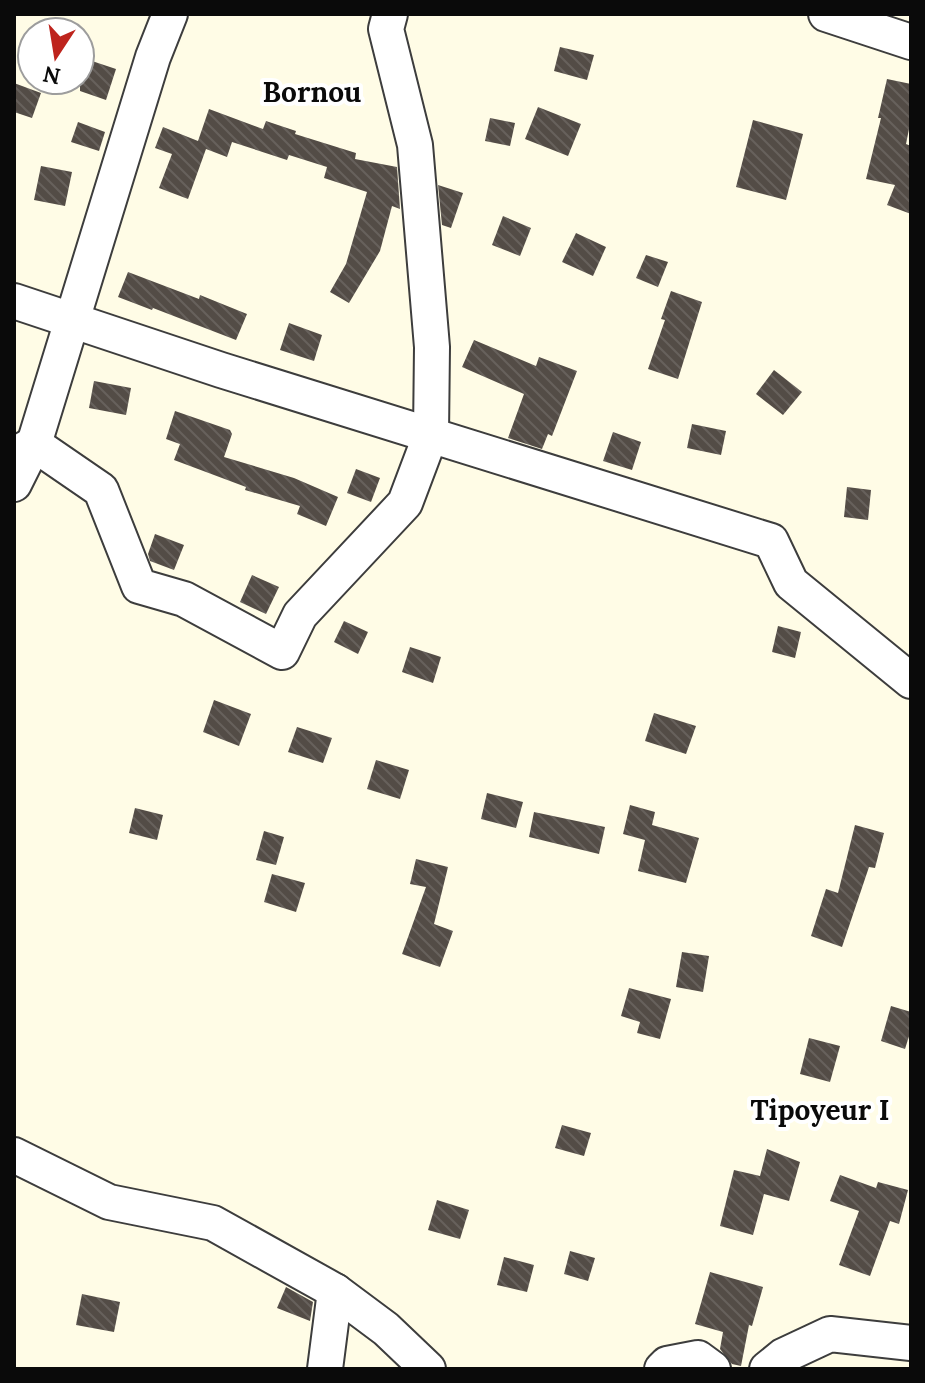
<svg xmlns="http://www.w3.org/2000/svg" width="925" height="1383" font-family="Lora,serif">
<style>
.building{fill:url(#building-back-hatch)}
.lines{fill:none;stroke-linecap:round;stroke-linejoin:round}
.minor-casing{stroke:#3d3d3d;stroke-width:38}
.minor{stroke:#fff;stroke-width:34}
.labels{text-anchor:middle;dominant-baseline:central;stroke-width:8;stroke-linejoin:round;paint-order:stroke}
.neighbourhood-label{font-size:28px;font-weight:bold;fill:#0a0a0a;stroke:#fff}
</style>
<defs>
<pattern id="building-back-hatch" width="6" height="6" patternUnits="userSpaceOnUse" patternTransform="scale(2)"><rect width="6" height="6" fill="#534c46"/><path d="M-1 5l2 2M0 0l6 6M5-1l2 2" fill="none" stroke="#67615c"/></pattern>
</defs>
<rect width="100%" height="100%" fill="#fffce6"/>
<g class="building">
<path d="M560,47L594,55L587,80L554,71Z"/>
<path d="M80,57L116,69L106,100L80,91Z"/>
<path d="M887,79L911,84V119L906,144L911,146V214L887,205L895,185L866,179L881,118H878Z"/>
<path d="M14,83L41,93L32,118L14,112Z"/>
<path d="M538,107L581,124L568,156L525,139Z"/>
<path d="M209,109L263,129L266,121L296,131L295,134L356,153L355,159L397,167L400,209L392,206L380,251L349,303L330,292L346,264L367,192L324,178L327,167L289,155L287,160L232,142L227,157L206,149L188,199L159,188L172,154L155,148L163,127L198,141Z"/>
<path d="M490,118L515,123L510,146L485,141Z"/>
<path d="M753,120L803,134L786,200L736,187Z"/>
<path d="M78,122L105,132L99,151L71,142Z"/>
<path d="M41,166L72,172L65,206L34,200Z"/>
<path d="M438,185L463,193L451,228L442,225Z"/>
<path d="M503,216L531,228L520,256L492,245Z"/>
<path d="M576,233L606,247L593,276L562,262Z"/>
<path d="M646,255L668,262L658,287L636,278Z"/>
<path d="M128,272L199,299L200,295L247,314L236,340L153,308L152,310L118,297Z"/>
<path d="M671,291L702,302L678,379L648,369L665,320L661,319Z"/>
<path d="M289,323L322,335L314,361L280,350Z"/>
<path d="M474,340L536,366L539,357L577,371L552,436L548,434L542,449L508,438L524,394L462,367Z"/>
<path d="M774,370L802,392L783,415L756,394Z"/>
<path d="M94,381L131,388L126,415L89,408Z"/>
<path d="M175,411L230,430L232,434L224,457L294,478L338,497L326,526L297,514L300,506L245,490L246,487L174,460L180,444L188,447L166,439Z"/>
<path d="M692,424L726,431L721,455L687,448Z"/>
<path d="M613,432L641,442L632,470L603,461Z"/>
<path d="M356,469L380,478L371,502L347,493Z"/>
<path d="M847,487L871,490L868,520L844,517Z"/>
<path d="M155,534L184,545L174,570L150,561L148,554Z"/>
<path d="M252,575L279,587L266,614L240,602Z"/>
<path d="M344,621L368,632L358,654L334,642Z"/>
<path d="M778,626L801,632L795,658L772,652Z"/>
<path d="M410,647L441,657L433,683L402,672Z"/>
<path d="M214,700L251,714L239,746L203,732Z"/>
<path d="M654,713L696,726L686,754L645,741Z"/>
<path d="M297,727L332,738L323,763L288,752Z"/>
<path d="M376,760L409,770L400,799L367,789Z"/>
<path d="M487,793L523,802L516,828L481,819Z"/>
<path d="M630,805L655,812L652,825L699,838L686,883L638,871L645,840L623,834Z"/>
<path d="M135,808L163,815L157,840L129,833Z"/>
<path d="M534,812L605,827L599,854L529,837Z"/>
<path d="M855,825L884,833L875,868L869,867L842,947L811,936L826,889L838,893Z"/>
<path d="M264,831L284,837L276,865L256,860Z"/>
<path d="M416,859L448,867L434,924L453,931L440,967L402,954L426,887L410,884Z"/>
<path d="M272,874L305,883L296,912L264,902Z"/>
<path d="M682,952L709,956L703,992L676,987Z"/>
<path d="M629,988L671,999L660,1039L637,1033L640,1022L621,1016Z"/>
<path d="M891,1006L911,1012V1030L905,1049L881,1041Z"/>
<path d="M809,1038L840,1046L830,1082L800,1074Z"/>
<path d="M562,1125L591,1133L584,1156L555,1148Z"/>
<path d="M767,1149L800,1162L789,1201L764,1194L753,1235L720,1226L734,1170L760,1176Z"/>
<path d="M840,1175L876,1188L878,1182L908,1190L899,1224L890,1221L870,1276L839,1265L859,1211L830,1201Z"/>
<path d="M437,1200L469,1210L460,1239L428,1230Z"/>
<path d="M570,1251L595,1258L588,1281L564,1274Z"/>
<path d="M504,1257L534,1265L527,1292L497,1285Z"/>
<path d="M710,1272L763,1287L752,1326L749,1325L741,1366L732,1364L720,1349L723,1332L695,1324Z"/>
<path d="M286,1287L313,1302L310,1321L277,1308Z"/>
<path d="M82,1294L120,1302L114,1332L76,1325Z"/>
</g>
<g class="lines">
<defs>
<g id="minor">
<path d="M826,14L911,42"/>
<path d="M14,301L221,370L771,541L791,583L911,681"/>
<path d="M14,455L34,444L101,490L139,586L184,599L282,652L300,615L405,503L431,434L432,347L415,145L386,29L390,14"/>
<path d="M14,484L34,444L153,57L170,14"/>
<path d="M14,1155L109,1202L213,1223L335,1291L386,1329L428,1369"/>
<path d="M325,1369L335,1291"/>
<path d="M662,1369L667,1364L698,1358L713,1369"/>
<path d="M767,1369L783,1356L830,1334L911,1343"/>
</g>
</defs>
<use href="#minor" class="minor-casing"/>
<use href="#minor" class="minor"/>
</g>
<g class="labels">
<g class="neighbourhood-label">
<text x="312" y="92">Bornou</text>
<text x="820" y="1110">Tipoyeur I</text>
</g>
</g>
<rect width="925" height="1383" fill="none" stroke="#0a0a0a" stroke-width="32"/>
<g transform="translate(56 56) rotate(192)"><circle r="38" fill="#ffffff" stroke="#9d9d9d" stroke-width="2"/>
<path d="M0-6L14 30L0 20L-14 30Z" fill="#be241d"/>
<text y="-12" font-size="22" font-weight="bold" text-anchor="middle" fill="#0a0a0a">N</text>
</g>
</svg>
